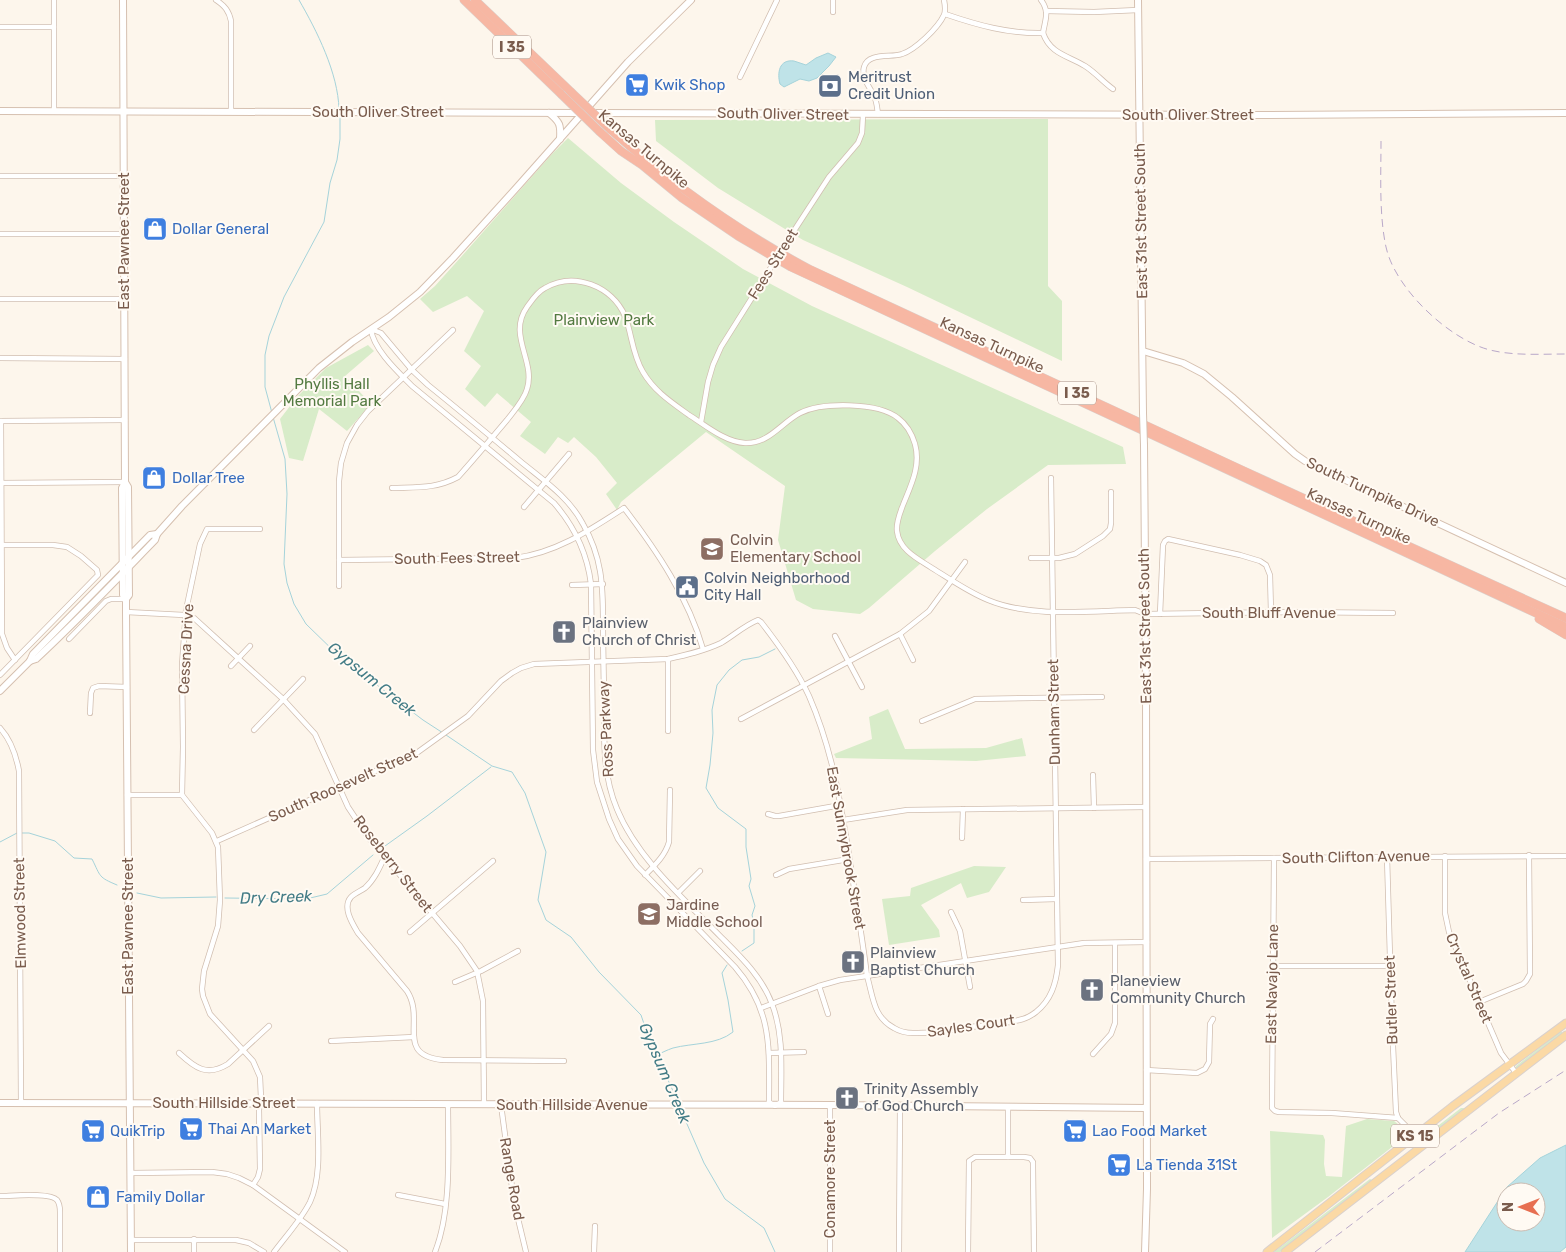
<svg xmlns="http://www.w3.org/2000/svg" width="1566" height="1252" font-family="Rubik,sans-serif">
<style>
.green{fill:#d8ecc9}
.water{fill:#bfe3e8;stroke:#a5d3da;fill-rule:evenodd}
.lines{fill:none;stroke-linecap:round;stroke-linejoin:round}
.stream{stroke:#a5d3da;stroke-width:1}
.street-casing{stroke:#d1beb0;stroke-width:6}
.secondary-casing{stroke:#d6c0b0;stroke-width:8}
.primary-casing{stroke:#dad1cd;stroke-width:9}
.highway-casing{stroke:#dad1cd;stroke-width:9}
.street{stroke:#fff;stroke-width:4.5}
.secondary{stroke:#fff;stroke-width:6}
.primary{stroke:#fbd9a5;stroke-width:7}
.highway{stroke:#f7b7a3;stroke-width:8}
.rail{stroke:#b9a8c9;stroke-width:1;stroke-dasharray:8 5;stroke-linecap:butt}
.street-bridge-casing{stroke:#d1beb0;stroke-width:6;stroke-linecap:butt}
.secondary-bridge-casing{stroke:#d6c0b0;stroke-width:8;stroke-linecap:butt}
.highway-bridge-casing{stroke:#dad1cd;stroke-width:9;stroke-linecap:butt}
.street-bridge{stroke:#fff;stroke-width:4.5}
.secondary-bridge{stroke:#fff;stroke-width:6}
.highway-bridge{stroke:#f7b7a3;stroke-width:8}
.labels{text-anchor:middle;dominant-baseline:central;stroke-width:4;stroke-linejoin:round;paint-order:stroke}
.shield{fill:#fffaf3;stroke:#a28b7f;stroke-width:1}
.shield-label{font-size:14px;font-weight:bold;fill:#7a5c4d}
.service-label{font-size:15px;fill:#4e5e75;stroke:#fffaf3;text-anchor:start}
.shop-label{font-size:15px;fill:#366cbe;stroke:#fffaf3;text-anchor:start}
.street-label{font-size:15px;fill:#7a5c4d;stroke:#fffaf3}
.park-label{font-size:15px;fill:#537a41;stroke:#fffaf3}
.education-label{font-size:15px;fill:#785e54;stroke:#fffaf3;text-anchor:start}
.worship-label{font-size:15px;fill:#5b616d;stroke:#fffaf3;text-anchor:start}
.water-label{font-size:16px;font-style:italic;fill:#437c86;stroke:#fffaf3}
</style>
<rect width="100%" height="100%" fill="#fdf6ec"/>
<g class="green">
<path d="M1048,119V286L1062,301V361L907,287L803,240L718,188L656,141L655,120Z"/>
<path d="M568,138L621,183L674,222L743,269L812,306L1123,447L1126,464L1048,465L987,509L935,551L869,608L860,614L813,609L796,600L778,540L785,486L706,432L621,502L617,510L606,494L617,483L596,457L574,437L568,443L558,437L545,454L520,436L531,422L497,393L485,407L465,389L481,366L464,351L484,311L467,296L433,312L420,299L435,286L461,257L552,154Z"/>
<path d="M368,345L374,351L345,376L371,404L347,431L319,409L303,461L289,458L280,419L297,397L326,368Z"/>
<path d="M888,709L905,749L986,748L1022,738L1026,756L976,761L836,758L834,754L872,739L869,717Z"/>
<path d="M974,866L1006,867L989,892L967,898L961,883L921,905L939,930L940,937L889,945L882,899L910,896L911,888Z"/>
<path d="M1560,1032H1562V1034L1517,1069H1515L1516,1066Z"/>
<path d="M1461,1108H1464L1463,1111L1424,1140L1421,1139Z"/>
<path d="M1367,1119L1394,1121L1404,1129L1403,1136L1392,1147L1328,1197L1272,1238L1270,1131L1323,1135L1325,1140L1324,1164L1326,1176L1342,1177L1346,1126Z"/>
<path d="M1370,1179L1372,1180L1366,1185L1286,1247L1280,1252H1274Z"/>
</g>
<g class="water">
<path d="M828,53L836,57L829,66L817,78L809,81L800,79L784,87L780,84C777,73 779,59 794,61C798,62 802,64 806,65L816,58Z"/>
<path d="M1566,1145V1247L1560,1252H1465L1507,1187L1540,1158ZM1506,1192H1536V1222H1506Z"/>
</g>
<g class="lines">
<g class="stream">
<path d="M299,0C317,31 338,73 339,109"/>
<path d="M272,413L265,387V355L269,336L284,297L324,222L330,183L337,160L340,139V115"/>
<path d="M273,417L285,459L287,494L284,564L287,583L294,604L306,624L340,657L423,720L443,733"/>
<path d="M446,735L492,766L512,772L525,793L546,852L538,900L546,920L571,937L599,972L641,1015L655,1056L668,1080L678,1102"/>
<path d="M21,833H29L55,841L74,858L92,859C101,877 98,877 117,885"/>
<path d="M0,842L17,833"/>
<path d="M385,846L427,816L491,767"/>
<path d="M137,893L161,898L216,897"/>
<path d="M225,898L306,899L327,894L373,855"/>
<path d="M742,951L754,943V923L752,915L755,906L749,886L751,879L746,847V829L718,808L706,788L710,765L713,733L712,710L717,685L729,670L742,660L759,657L775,649"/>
<path d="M655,1056C661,1053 667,1050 673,1048C692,1043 717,1045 733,1032L728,1000L722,973L727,965"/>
<path d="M680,1108L704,1163L725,1199L764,1228L775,1252"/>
</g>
<defs>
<g id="street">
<path d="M54,0V110"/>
<path d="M216,0C225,6 229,11 231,21V111"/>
<path d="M1041,0C1050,12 1045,20 1043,33"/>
<path d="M1046,11L1094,12L1138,10"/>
<path d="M833,12V0"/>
<path d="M945,14C977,25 1009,34 1043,33"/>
<path d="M0,27H54"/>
<path d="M1043,33C1050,54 1069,56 1085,66C1096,73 1103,82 1113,89"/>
<path d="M740,77L777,0"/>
<path d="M878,114C877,108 877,102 874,96C870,87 861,78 864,67C868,52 891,58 902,54C915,50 938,28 944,15C946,10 945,5 944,0"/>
<path d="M0,176H123"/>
<path d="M0,234H124"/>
<path d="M786,243L829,177L858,143L862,133L863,115"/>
<path d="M0,299H124"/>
<path d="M371,329L381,333L412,370L428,385C459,410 489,435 520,461C543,480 569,497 583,524C602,557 603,585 603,622C603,651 604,679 604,708C604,742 603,776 617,809C637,858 684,899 721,937C741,957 762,977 772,1004C784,1035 781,1069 781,1102L775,1106L769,1102C769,1048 773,1011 735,967L637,866L618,839L609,819L597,782L593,750L591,584C587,552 575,527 554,503L412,386C398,372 373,349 371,329Z"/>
<path d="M0,358L125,359"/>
<path d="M0,421L125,420"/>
<path d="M1,421L2,634L7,648L15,660"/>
<path d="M701,422L708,382L713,365L721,347L770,269"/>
<path d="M0,483L125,482"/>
<path d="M392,488C416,487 436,489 458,477C475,458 491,439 507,420C514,411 524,400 527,389C536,361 507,335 527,307C532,300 537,292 545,288C574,271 612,286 625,316C632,334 632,354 643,372C654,391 671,402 689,415C705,425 725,442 745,443C769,444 781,423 800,413C822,402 878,402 898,418C906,424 912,434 915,444C921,466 911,485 903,505C900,513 896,522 897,531C899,550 918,559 932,568C950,579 968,592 988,600C1031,618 1089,611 1135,610L1145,614L1294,612L1393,613"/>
<path d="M524,507L569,454"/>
<path d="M0,545H53L67,547L81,556L97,570L98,575L0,675"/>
<path d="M1031,558H1059L1075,554L1103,536L1110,529L1111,523V492"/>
<path d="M339,560L515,558C556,553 590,530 624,508C657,551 688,597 703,649"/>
<path d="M572,585L603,584"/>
<path d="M339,586V481L341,463L347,443L357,425L368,411L453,330"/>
<path d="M126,612L184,615L194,618L283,699L315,734L348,807L368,837L460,946L477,971L483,1001L484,1104"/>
<path d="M1160,614L1163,545L1165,541L1168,539L1240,555L1260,561L1266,565L1270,575L1271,612"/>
<path d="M900,634L913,660"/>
<path d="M835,636L862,687"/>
<path d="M69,639L106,601L111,599H126"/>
<path d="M668,659V731"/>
<path d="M231,666L250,646"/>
<path d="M90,713L91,693L93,688L99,686L127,687"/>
<path d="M741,719L900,634L929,611L965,562"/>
<path d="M922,721L975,699L1102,697"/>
<path d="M0,728C11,740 16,755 19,771L21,1103"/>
<path d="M254,730L303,679"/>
<path d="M1093,775L1094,808"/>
<path d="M127,795H182"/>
<path d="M182,795L212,833L218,847L220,900L218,926L204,971L202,989L203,996L210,1014L253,1061L260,1077L261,1098L259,1110L260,1169L258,1177L253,1185"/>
<path d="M182,795L183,747L182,665L186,610L200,544L207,529H260"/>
<path d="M768,814L775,816H779L841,805"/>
<path d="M843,820L907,810L1146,807"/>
<path d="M962,838L963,809"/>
<path d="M217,841L418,752L468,716L501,681L512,673L521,668L534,664L668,659C686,655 704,651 721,643C733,636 745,625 758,620L761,622C779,645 797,670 809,696C832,749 840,799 849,855C855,895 862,935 867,976C873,996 873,1017 894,1028C899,1031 907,1033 913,1033C932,1034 951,1030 970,1027C987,1025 1006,1024 1023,1019C1027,1018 1032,1015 1036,1012C1051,1000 1056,984 1058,965L1051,478"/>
<path d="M1445,856V913L1449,932L1501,1053L1516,1073"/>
<path d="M1387,857L1392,1024L1396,1112L1398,1118L1410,1130L1421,1147"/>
<path d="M384,858C379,869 374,880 365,888C361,891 355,893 351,897C342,907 352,923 358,933L407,991C426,1020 394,1055 443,1060L564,1061"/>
<path d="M1274,858L1272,1108L1275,1111L1279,1112L1332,1113L1398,1118"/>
<path d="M1146,859L1566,856"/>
<path d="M645,875C655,865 665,856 669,842L670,790"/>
<path d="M776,875L789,869L849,859"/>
<path d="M678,893L700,871"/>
<path d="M1023,900L1056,899"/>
<path d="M951,912L960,931L970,987"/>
<path d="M410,932L493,861"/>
<path d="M1273,966H1390"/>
<path d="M455,982L481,971L518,951"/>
<path d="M819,986L828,1014"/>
<path d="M1479,1002L1523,984L1526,981L1530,974L1529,855"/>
<path d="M761,1008L819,986L840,980L1084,943L1147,942"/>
<path d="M331,1041L414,1037"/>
<path d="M179,1053C195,1068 207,1077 228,1064L269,1026"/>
<path d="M769,1053L804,1052"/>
<path d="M1093,1054L1111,1034L1115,1023V943"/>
<path d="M1146,1070L1197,1073L1205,1069L1209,1062L1210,1024L1213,1019"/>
<path d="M501,1105L514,1202L526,1252"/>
<path d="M1008,1157V1107"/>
<path d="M131,1173L212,1172L227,1174L239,1178L253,1185L345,1252"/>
<path d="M398,1195L445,1204"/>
<path d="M0,1196C11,1196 50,1192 57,1200C60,1204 60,1208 60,1212V1252"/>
<path d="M194,1239V1252"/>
<path d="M131,1240H236L249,1243L264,1252"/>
<path d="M274,1252C286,1236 301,1220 310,1202C323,1174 317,1134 317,1103"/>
<path d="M435,1252C452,1209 448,1150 448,1104"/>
<path d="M594,1252L595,1226"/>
<path d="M830,1252V1105"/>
<path d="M899,1252L900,1106"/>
<path d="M968,1252L969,1161L975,1157H1024L1030,1158L1033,1162V1167L1034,1252"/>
</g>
<g id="secondary">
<path d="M123,0L125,482L122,488L123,595L126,599V612L131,1252"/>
<path d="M1138,0L1143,413"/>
<path d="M0,111L582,113"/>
<path d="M549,113C560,122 561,125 560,139"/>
<path d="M592,113L1255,115L1566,113"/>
<path d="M1143,351L1183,363L1204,374L1232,397L1295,454L1305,461L1566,583"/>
<path d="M1144,445L1146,687L1147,1189L1145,1252"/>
<path d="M125,482L128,487L129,595L126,599"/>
<path d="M30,661L36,659C77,621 116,580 155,540L157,534L182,506L319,368L352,342L389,317L420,292L453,258L519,185L628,62L691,0"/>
<path d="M0,691L30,661L33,654L150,535L157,534"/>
<path d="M0,1103L830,1105L1146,1108"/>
</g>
<g id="primary">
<path d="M1267,1252L1453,1106L1566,1023"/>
<path d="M1285,1252L1566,1035"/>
</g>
<g id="highway">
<path d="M464,0L561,94"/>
<path d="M475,0L571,92"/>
<path d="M611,130C672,184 738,231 809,269L1244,471L1566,618"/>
<path d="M600,132L621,151L642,165L682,198L738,236L791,267L1566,627"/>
<path d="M1539,619L1566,635"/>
</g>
</defs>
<use href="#street" class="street-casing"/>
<use href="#secondary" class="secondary-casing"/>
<use href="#primary" class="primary-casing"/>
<use href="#highway" class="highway-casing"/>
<use href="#street" class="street"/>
<use href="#secondary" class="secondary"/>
<use href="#primary" class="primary"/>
<use href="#highway" class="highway"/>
<g class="rail">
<path d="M1381,141C1381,175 1379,215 1386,247C1395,289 1450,340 1490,350C1514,356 1541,354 1566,354"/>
<path d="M1315,1252L1499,1113L1566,1070"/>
</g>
<defs>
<path id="street-bridge" d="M770,269L786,243"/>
<path id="secondary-bridge" d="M1143,413L1144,445"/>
<g id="highway-bridge">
<path d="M571,92L611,130"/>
<path d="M561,94L600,132"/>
</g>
</defs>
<use href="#street-bridge" class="street-bridge-casing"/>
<use href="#secondary-bridge" class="secondary-bridge-casing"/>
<use href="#highway-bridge" class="highway-bridge-casing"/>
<use href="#street-bridge" class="street-bridge"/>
<use href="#secondary-bridge" class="secondary-bridge"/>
<use href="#highway-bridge" class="highway-bridge"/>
</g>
<defs>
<symbol id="supermarket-square" viewBox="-11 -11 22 22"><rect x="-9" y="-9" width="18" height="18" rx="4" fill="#3f7fe0" stroke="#fffaf3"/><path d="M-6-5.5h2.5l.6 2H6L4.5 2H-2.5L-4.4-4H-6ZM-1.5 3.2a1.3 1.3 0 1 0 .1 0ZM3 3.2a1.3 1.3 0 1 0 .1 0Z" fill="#fff"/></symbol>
<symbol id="bank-square" viewBox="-11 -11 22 22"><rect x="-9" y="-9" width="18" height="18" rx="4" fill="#5c6f8a" stroke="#fffaf3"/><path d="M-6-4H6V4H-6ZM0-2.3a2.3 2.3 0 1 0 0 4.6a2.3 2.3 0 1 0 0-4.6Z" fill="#fff"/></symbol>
<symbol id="shop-square" viewBox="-11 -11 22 22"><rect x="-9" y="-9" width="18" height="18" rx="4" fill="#3f7fe0" stroke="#fffaf3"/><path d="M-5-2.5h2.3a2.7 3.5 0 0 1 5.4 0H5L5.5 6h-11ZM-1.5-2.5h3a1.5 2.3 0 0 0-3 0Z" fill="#fff"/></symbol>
<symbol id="school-square" viewBox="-11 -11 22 22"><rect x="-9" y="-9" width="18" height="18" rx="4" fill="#8d6e63" stroke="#fffaf3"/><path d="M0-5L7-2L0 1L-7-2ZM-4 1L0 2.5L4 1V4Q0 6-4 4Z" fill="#fff"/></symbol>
<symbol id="civic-square" viewBox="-11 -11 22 22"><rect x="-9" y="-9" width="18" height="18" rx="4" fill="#5c6f8a" stroke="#fffaf3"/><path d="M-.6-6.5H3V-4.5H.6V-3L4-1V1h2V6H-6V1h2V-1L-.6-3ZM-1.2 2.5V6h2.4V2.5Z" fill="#fff"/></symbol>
<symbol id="church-square" viewBox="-11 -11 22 22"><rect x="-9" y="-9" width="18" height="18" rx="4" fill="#6b7280" stroke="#fffaf3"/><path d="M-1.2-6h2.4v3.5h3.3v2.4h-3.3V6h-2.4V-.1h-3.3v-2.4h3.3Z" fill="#fff"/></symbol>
</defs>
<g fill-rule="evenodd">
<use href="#supermarket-square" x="623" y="71" width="28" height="28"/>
<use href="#bank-square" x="816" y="72" width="28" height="28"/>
<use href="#shop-square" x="141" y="215" width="28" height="28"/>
<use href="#shop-square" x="140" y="464" width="28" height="28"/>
<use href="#school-square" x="698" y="535" width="28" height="28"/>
<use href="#civic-square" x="673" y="573" width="28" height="28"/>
<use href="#church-square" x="550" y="618" width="28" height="28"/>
<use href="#school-square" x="635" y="900" width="28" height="28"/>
<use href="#church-square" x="839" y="948" width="28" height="28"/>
<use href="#church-square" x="1078" y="976" width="28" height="28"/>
<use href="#church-square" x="833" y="1084" width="28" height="28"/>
<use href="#supermarket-square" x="177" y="1115" width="28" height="28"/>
<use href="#supermarket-square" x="79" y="1117" width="28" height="28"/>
<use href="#supermarket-square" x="1061" y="1117" width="28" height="28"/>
<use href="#supermarket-square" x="1105" y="1151" width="28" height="28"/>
<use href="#shop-square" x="84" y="1183" width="28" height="28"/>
</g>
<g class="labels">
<g class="shield">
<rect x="493" y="35.5" width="38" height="23" rx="4"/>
<rect x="1058" y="381.5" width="38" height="23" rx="4"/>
<rect x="1391" y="1124.5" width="48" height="23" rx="4"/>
</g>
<g class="shield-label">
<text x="512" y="47">I 35</text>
<text x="1077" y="393">I 35</text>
<text x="1415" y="1136">KS 15</text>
</g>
<g class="service-label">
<text x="848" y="77">Meritrust<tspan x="848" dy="17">Credit Union</tspan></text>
<text x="704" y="578">Colvin Neighborhood<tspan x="704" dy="17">City Hall</tspan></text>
</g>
<g class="shop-label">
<text x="654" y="85">Kwik Shop</text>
<text x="172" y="229">Dollar General</text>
<text x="172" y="478">Dollar Tree</text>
<text x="208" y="1129">Thai An Market</text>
<text x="110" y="1131">QuikTrip</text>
<text x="1092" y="1131">Lao Food Market</text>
<text x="1136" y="1165">La Tienda 31St</text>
<text x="116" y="1197">Family Dollar</text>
</g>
<g class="street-label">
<text x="378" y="112">South Oliver Street</text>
<text transform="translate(783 114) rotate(1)">South Oliver Street</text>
<text x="1188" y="115">South Oliver Street</text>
<text transform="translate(644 149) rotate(40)">Kansas Turnpike</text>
<text transform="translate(1141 221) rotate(-91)">East 31st Street South</text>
<text transform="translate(124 241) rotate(-90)">East Pawnee Street</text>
<text transform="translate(773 264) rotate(-58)">Fees Street</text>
<text transform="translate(992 345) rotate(25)">Kansas Turnpike</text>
<text transform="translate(1373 492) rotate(25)">South Turnpike Drive</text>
<text transform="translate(1359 516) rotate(25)">Kansas Turnpike</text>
<text transform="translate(457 558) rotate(-1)">South Fees Street</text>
<text x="1269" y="613">South Bluff Avenue</text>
<text transform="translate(1145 626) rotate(-91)">East 31st Street South</text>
<text transform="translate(186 649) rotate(-87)">Cessna Drive</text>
<text transform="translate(1054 712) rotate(-91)">Dunham Street</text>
<text transform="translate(606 729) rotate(-93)">Ross Parkway</text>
<text transform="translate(343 785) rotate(-24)">South Roosevelt Street</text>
<text transform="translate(846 848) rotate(80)">East Sunnybrook Street</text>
<text transform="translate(1356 857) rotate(-1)">South Clifton Avenue</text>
<text transform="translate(393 864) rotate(52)">Roseberry Street</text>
<text transform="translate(20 913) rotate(-91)">Elmwood Street</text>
<text transform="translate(128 926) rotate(-90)">East Pawnee Street</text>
<text transform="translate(1469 978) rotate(67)">Crystal Street</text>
<text transform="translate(1272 984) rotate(-89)">East Navajo Lane</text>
<text transform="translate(1391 1000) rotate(-92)">Butler Street</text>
<text transform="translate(971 1026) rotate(-8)">Sayles Court</text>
<text x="224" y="1103">South Hillside Street</text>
<text x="572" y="1105">South Hillside Avenue</text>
<text transform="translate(512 1179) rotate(80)">Range Road</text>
<text transform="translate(830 1179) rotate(-90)">Conamore Street</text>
</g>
<g class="park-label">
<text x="604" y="320">Plainview Park</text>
<text x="332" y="384">Phyllis Hall<tspan x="332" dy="17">Memorial Park</tspan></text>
</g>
<g class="education-label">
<text x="730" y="540">Colvin<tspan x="730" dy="17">Elementary School</tspan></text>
<text x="666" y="905">Jardine<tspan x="666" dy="17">Middle School</tspan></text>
</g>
<g class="worship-label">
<text x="582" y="623">Plainview<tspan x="582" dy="17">Church of Christ</tspan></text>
<text x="870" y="953">Plainview<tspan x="870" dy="17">Baptist Church</tspan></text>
<text x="1110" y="981">Planeview<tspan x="1110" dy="17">Community Church</tspan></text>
<text x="864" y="1089">Trinity Assembly<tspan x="864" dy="17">of God Church</tspan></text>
</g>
<g class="water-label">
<text transform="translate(372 679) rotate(39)">Gypsum Creek</text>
<text transform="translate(276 897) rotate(-2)">Dry Creek</text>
<text transform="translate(665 1073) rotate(67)">Gypsum Creek</text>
</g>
</g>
<g transform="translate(1521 1207) rotate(270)"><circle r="24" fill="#fffaf3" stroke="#cabbb1"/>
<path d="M0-4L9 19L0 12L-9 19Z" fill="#e76f51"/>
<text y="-8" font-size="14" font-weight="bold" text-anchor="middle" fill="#7a5c4d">N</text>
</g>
</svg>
